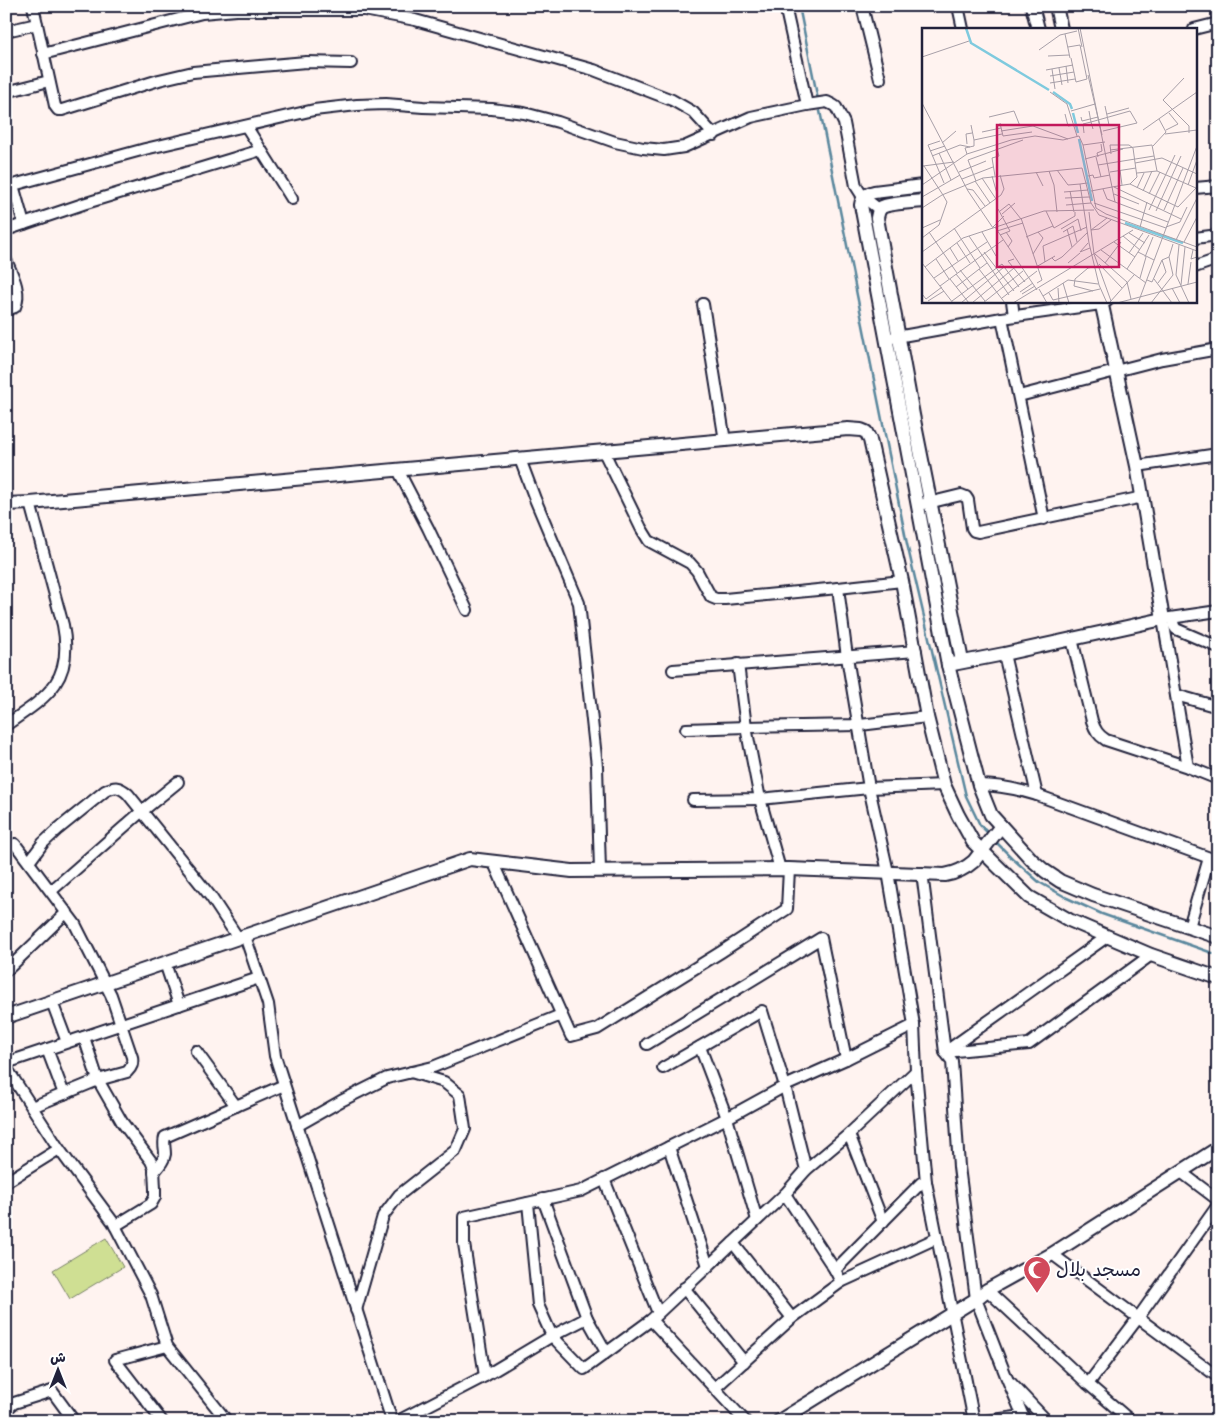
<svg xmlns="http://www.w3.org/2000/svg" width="1224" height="1427" font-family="'Comic Neue','Playpen Sans Arabic',sans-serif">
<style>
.green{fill:#cfdf93;stroke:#788067}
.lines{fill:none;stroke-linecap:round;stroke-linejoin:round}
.stream{stroke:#5a879d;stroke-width:2.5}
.minor-casing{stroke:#22223b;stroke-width:14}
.tertiary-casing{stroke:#22223b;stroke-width:16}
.minor{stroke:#fff;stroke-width:10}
.tertiary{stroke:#fff;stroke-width:12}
.labels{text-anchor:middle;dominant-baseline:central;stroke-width:4;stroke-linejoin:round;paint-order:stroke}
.poi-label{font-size:19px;fill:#22223b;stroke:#fff;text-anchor:start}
.inset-river{fill:none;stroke:#7fcade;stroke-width:2.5}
.inset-road{fill:none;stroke:#a79fa8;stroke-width:1}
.view{fill:#c2185b;fill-opacity:0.15;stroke:#c2185b;stroke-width:2.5}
.inset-edge{fill:none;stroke:#22223b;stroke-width:2.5}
</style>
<rect width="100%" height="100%" fill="#fff3f0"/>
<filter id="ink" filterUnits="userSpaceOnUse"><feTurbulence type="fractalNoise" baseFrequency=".02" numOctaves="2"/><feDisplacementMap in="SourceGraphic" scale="10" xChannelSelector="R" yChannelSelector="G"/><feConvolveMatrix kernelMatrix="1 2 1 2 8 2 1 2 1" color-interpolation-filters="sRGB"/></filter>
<g filter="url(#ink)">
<path class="green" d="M106,1238L123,1267L70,1299L53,1270Z"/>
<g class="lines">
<g class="stream">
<path d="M799,6L818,100"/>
<path d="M819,106L907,544L966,796L980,825L990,835"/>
<path d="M995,841L1012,858L1039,882L1067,898L1102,914L1218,955"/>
</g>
<defs>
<g id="minor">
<path d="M33,6L55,106L58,110H62L159,80L193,72L306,62L351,63"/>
<path d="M785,6L807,105"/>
<path d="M862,6L880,79"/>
<path d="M958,6L963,29"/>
<path d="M1194,29L1218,23"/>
<path d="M6,31L37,24"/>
<path d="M43,54L202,13L236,10H364L415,20L594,70L672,100L693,112L714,135"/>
<path d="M6,92L49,81"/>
<path d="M246,126L292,199"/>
<path d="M13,185L24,224"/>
<path d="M6,187L145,149L314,110L357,105L386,104L423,107L492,109L524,113L558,122L615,142L643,148L664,150L684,147L751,117L807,105L827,102L833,105L836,107L844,123L856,186L863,197L880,210"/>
<path d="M1195,188L1218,186"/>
<path d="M6,230L83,204L261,150"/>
<path d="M1195,238L1218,235"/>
<path d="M6,260C12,274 22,292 15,307L6,310"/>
<path d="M1195,267L1218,259"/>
<path d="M1012,301L1014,316"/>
<path d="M703,304L725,441"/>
<path d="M1002,318L1044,519"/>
<path d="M891,338L1002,318L1101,304L1107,301"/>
<path d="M1019,396L1162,359L1218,349"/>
<path d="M604,452L641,528L649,541L690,563L697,571L711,597L716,599H725L838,588"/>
<path d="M520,459L535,499L579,603L597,766L600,871"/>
<path d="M1137,466L1218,454"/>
<path d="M398,470L428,528L467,610"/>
<path d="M924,504L961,495L966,497L968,500L972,528L974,531L978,532L1143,497"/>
<path d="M902,581L838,588L847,657L869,788L888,872L914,1025L916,1071L926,1182L974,1421"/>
<path d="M1172,618L1174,626L1176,629L1218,647"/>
<path d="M1072,639L1092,721C1095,730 1098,735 1106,740L1188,767L1218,779"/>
<path d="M1004,654L1037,795"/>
<path d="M738,664L746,727L760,799L780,869"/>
<path d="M673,670L916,651"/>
<path d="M1176,695L1218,707"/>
<path d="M6,725C47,697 74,681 63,625L30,503"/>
<path d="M686,729L746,727L860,725L927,717"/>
<path d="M1188,767L1163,619L1218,611"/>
<path d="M979,785C999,785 1017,789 1037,795L1218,861"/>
<path d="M693,800L760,799L869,788L944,785"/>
<path d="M15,844L75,924L111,995L132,1057C133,1064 132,1067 127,1072L98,1080L32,1107"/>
<path d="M493,861L571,1036L597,1029L721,952L787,909L789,869"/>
<path d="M29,862L43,843L58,829L105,791C115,786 119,786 128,794L211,897L238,938"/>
<path d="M922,873L945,1052L1029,1044L1151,955"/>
<path d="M51,891L141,812L178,782"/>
<path d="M1189,927L1209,858"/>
<path d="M245,936L268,1004L275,1056L392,1421"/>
<path d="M165,963L179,1005"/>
<path d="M6,971L67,912"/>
<path d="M52,1002L67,1042"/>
<path d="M84,1037L98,1080L122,1122L151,1161L154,1168L155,1189V1197L151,1204L115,1226"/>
<path d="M647,1044L821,938L846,1059"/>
<path d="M700,1047L727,1118L757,1220"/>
<path d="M47,1049L64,1094"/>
<path d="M196,1051L236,1106"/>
<path d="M6,1063L259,978"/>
<path d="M6,1067L59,1149L113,1222L151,1295L167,1346L227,1421"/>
<path d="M663,1068L762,1011L785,1086L806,1170"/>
<path d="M297,1126L341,1101L387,1078L433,1067L561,1015"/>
<path d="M849,1134L883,1222"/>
<path d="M669,1147L708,1266"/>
<path d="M154,1172C159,1166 164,1161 165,1154C165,1148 163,1142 165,1137L284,1085"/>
<path d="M1181,1172L1218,1200"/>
<path d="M604,1179L658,1313"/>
<path d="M6,1182L59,1149"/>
<path d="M926,1182L921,1183L835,1270L841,1282L937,1238"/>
<path d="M785,1194L835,1270"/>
<path d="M543,1199L587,1318L606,1352"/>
<path d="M528,1203L538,1305L552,1336L584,1369L651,1320L785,1194L806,1170L849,1134L916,1071"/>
<path d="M733,1243L792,1318"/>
<path d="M1052,1254L1218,1377"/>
<path d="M684,1288L744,1362"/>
<path d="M987,1290L1088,1384L1131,1421"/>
<path d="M356,1310L383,1216L399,1195L456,1150L465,1129L460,1095L444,1082L411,1072"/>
<path d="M651,1320L745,1421"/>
<path d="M485,1376L464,1244V1217L581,1191L727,1118L785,1086L846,1059L914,1025"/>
<path d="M1011,1383L1047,1421"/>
<path d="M1088,1384L1138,1318L1218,1205"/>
<path d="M715,1388L792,1318L841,1282"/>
<path d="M6,1410L14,1403L52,1391L74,1421"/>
<path d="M162,1421L115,1360L167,1346"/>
<path d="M398,1421L485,1376L552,1336L587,1318"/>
<path d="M986,1421L1023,1416"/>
<path d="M1025,1421L1006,1376L976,1299L959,1167L952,1061L945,1052L1108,936"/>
</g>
<g id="tertiary">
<path d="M1032,6L1038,29"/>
<path d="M1056,6L1061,29"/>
<path d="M923,186L874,192C866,194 862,197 861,205L948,665L979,785L991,815L1032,860L1045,871L1060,881L1093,895L1218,937"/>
<path d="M923,201C914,202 889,203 882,207C878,210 878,213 877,218L913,415L962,661"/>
<path d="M6,504L30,503L848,429L861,430L866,432L870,440L902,581L927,717L944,785L958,815L973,842L1029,897L1069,920L1151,955L1218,978"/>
<path d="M948,665L1004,654L1163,619L1137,466L1101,301"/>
<path d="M6,1017L470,859L572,871L789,869L945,875C957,873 965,869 974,861L1001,826"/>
<path d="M779,1421L976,1299L987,1290L1052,1254L1218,1148"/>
</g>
</defs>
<use href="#minor" class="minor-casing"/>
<use href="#tertiary" class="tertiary-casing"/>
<use href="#minor" class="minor"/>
<use href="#tertiary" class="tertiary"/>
</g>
</g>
<defs>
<symbol id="mosque-pin" viewBox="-11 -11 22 30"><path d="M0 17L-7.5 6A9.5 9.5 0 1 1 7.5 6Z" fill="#d1495b" stroke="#fff"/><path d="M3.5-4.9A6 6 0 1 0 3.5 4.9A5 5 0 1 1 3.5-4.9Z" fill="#fff"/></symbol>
</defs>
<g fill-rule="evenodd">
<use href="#mosque-pin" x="1021" y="1254" width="32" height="43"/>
</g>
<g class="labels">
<g class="poi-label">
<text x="1056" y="1270">مسجد بلال</text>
</g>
</g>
<g transform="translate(922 28)">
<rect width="275" height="275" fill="#fff3f0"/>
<path class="inset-river" d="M44,0L49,15L127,62M131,64L148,76L150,81M151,85L156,105M157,111L170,173M203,195L261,215"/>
<path class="inset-road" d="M156,0L160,19M158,0L190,159L169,163M143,6L148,30M146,19L158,17L165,51L154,54L149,30M117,22L138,7L155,3M126,28L147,27M0,29L47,13M144,38L146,55M137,40L140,57M130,41L133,61M124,42L151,37M166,47L180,107M128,48L152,44M262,50L241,72L267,98V105M128,55L153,51M128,64L145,76L155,108M0,75L46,163L71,200M183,78L187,97M149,83L173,76M167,83L169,94L208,83L215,95L181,103M143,86L146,98L153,97M185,86L207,80M67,89L92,83L98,98M159,89L160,93L176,89M78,95L81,108L110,104M49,97L52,112M221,102L275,64M244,102L256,96L247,85M79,103L111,98L146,111M60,104L79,100M162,105L161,96L169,94L171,101M243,106L275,102M18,113L6,117L22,155M183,114L161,117L174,180L184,186L275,219M20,115L34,103M45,116L44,106L50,105M231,118L244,104L237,91M188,122L230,117L235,143M8,123L23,118M17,125L29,152M45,126L43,120L52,118V112L80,106M189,126L188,117H207L211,120L215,149L208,156L190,159L193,174M10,128L38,117L48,119M174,129L179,149M176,129L175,125L180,123L179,116M163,131L201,121M213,135L240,130L275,146M176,137L232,128M1,138L32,134M2,138L21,167M135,142L146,157L158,156M198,142L200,157M127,143L132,157L135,184M37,144L64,133M114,144L121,158M188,144L214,140M215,145L235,143L274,160M70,148L76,169M73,148L70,130L77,128L75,121M166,148L171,147L172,150L188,147M60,150L74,171M40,151L71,139M53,153L68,175M54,153L46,132L101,112M165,155L158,156L167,215L177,257L185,275M208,156L256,179L275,159M0,157L45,126L89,112L113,108L141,112L157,108L161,117M266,157L275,132M192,159L259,191M215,160L222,145M45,161L51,162L63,178M181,161L185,171L246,194M148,163L152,184M221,163L230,143M142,164L166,162M192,166L217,176M227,166L238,144M0,169L38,147M143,170L167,169M172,175L244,200M144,177L169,175M0,180L20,167L61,150L160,140L169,175L177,187L275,223M76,181L88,203L78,207M227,182L253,127M242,182L261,140M78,183L87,176L99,191M124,183L132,200L153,188V184M234,183L259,128M167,184L169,202L177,201L189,192M80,186L93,175M99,190L120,252L115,255M185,190L169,202L172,226L189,273M71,199L82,188M73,199L115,262M218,199L225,174M244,199L258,194L265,179M0,200L18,192M32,200L58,240M139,201L156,191L159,203M145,201L150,219M75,203L101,195M7,204L35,245M60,204L74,228M84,204L90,213L86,219M141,204L151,198L155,214M207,205L223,215M47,208L87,267M201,208L218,222M104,209L131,198M0,210L17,197L25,174L21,167M254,212L275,170M192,214L213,229M262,214L275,189M35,215L48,235M166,215L158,224L168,220M257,217L254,247L267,275M28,220L36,233M179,222L224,255M271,222L269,231L275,229M0,224L79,167L82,161L78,147M62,224L92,263M216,224L232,232M207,225L221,205M111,226L121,210L116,204M173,226L205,254L209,271M223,229L231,209M130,230L133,233L140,229L166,204M14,231L27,251M92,231L86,233L103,254M123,234L121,218L165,199M0,235L31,275M146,235L158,225M183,235L199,214M177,236L200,260M3,239L41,210L122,183L172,182M114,239L133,228M57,241L83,275M205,241L227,207M38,242L63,273M34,246L46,261M12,250L65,214M218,250L224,229M28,251L47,275M232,251L250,275M225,252L230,254L240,232L247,229M141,255L147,275M236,255L244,244L240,232M266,256L269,234M259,257L263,219M18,258L81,212M34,259L65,235M136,260L137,275M250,260L258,275M117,261L125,275M171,263L152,258L153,251L166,240L177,238M98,264L111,255M127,265L131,272L178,261M0,266L4,271L20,259M100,266L113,258M121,268L146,252L176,256M80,270L115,243M6,273L22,263M30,273L80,236L97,259M188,274L212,247M39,275L82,239M50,275L92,240M61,275L101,243M91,275L211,202M195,275L275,254M216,275L275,118M229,275L251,247L247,229L251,216"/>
<path class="view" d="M75,97H197V239H75Z"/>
<rect width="275" height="275" class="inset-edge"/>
</g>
<rect width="1224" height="1427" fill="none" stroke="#fff" stroke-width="25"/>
<rect x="12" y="12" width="1199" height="1402" fill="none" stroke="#22223b" stroke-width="2" filter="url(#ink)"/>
<g transform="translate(58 1370)" stroke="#ffffff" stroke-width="4" paint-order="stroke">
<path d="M0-4L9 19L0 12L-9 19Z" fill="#22223b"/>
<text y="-8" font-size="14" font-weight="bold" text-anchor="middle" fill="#22223b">ش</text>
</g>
</svg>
